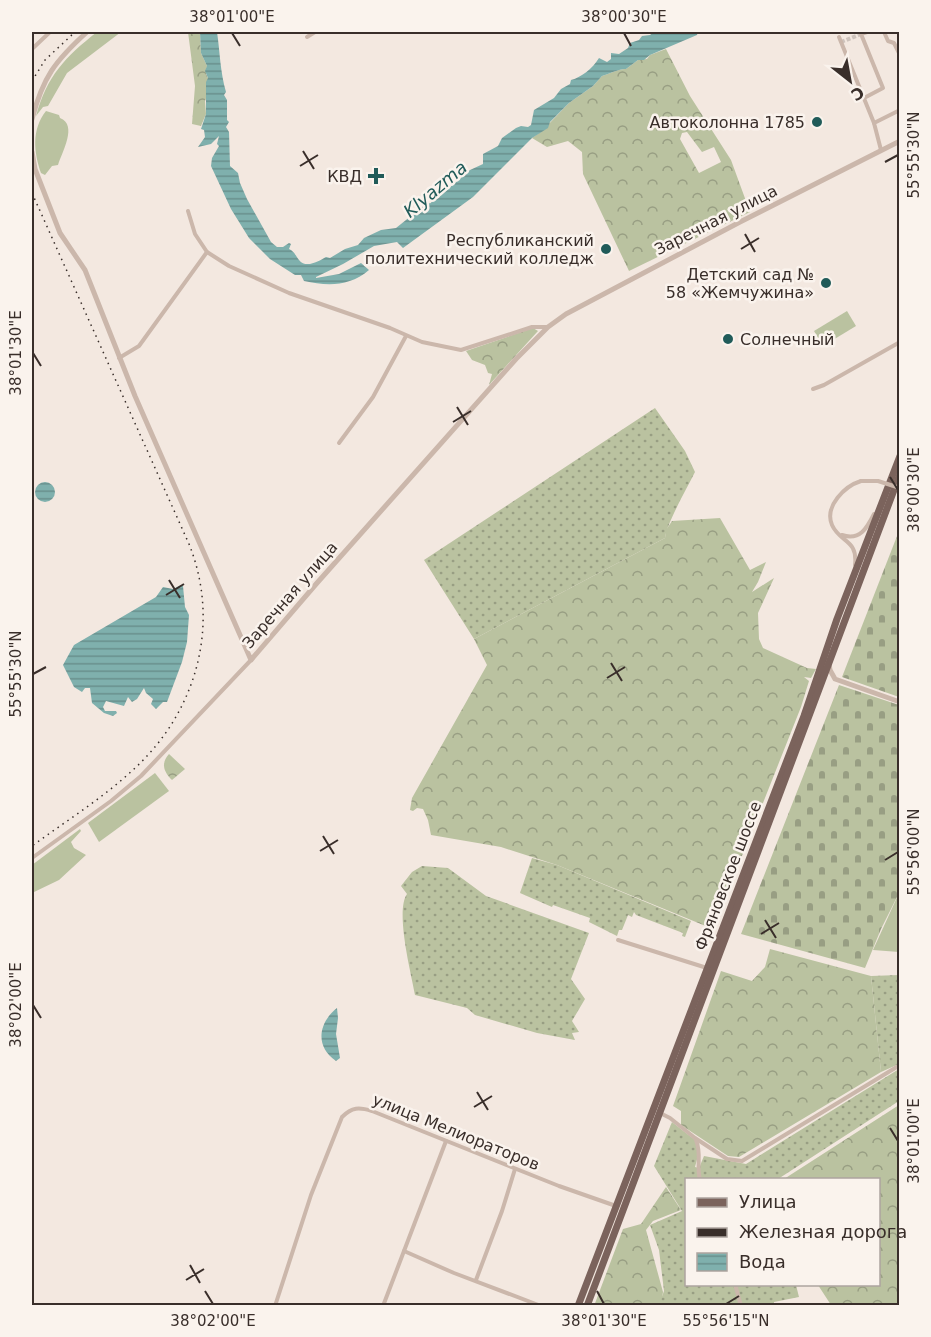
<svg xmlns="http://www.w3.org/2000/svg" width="931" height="1337" font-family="'DejaVu Sans',sans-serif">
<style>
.grass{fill:#bac2a0}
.forest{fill:url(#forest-crowns);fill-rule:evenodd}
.cemetery{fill:url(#cemetery-stones)}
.garden{fill:url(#garden-dots)}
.water{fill:url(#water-rules)}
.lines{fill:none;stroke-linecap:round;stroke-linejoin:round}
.minor-tunnel{stroke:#cec3bc;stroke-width:4;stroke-dasharray:4 2;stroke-linecap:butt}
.minor{stroke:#cbb7ab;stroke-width:4}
.tertiary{stroke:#cbb7ab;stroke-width:5}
.primary{stroke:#7b635c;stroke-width:7}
.rail{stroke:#392e2a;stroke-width:1.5;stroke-dasharray:1.5 4.5;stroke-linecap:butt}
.minor-bridge{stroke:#cbb7ab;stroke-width:4}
.ticks{fill:none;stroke:#392e2a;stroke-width:2}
.poi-dot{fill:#205b59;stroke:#faf3ed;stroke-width:2}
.labels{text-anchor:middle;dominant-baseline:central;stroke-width:5;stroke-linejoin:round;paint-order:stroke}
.poi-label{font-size:16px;fill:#392e2a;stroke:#faf3ed;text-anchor:end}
.street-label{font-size:16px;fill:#392e2a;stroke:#faf3ed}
.water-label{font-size:18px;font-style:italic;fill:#205b59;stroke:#faf3ed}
.neatline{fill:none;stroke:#392e2a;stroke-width:2}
.ticks-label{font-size:15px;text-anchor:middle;fill:#392e2a}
</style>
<defs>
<pattern id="forest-crowns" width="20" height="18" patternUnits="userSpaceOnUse" patternTransform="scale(1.5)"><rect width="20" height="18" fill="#bac2a0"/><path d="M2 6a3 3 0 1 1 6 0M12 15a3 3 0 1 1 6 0" fill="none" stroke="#989e83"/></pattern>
<pattern id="cemetery-stones" width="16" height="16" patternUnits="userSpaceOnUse" patternTransform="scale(1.5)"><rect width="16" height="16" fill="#bac2a0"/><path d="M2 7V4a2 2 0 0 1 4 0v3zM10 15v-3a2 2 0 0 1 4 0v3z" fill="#989e83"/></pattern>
<pattern id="garden-dots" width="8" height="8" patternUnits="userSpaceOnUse" patternTransform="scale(1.5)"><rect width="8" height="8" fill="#bac2a0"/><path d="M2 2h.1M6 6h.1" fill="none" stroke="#989e83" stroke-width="1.8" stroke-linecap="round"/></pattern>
<pattern id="water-rules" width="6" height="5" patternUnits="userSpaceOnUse" patternTransform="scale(1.5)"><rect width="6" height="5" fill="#7fb0ad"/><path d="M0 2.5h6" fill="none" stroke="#69908d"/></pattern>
</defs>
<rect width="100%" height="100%" fill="#f3e8e0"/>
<g class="grass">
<path d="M97,32H121L67,73L48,106L43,107L36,116C47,76 65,57 97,32Z"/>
<path d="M46,111L59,115L60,118C78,125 62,152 58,165L52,166L45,175L41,173C34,153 31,130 46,111Z"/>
<path d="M847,311L856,326L823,346L814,331Z"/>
<path d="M155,773L169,791L99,842L88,823Z"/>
<path d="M80,829L81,831L71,842L74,848L86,855L59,880L32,893V865Z"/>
<path d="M899,893V952L873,950Z"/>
</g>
<g class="forest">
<path d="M188,32H200L201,53L207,66L206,74L208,78L207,96L205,101L206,114L201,126L192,124L195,86Z"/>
<path d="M666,49L690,96L731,160L750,212L629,271L583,174L582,152L568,141L547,147L532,138L542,131L569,103L593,86L602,76C608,74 622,68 626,69L638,60L647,59L650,55ZM687,132L702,152L714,147L721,162L699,173L680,139L682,133Z"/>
<path d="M533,328L538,331L489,385L492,374L488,373L485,365L472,360L466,351Z"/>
<path d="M720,518L750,570L766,562L758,582L752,592L774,578L758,613L759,639L763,648L807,668L816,669L811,678L804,677L809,681L801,707L713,929L557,865L501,847L431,835L428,820L423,809L417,808L413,811L410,810L412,798L487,665L474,639L665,538L666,530L672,521Z"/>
<path d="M169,754L185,769L172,780C163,771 161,763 169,754Z"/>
<path d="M770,949L871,976L881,1072L739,1157L728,1156L681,1125V1111L673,1106L721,971L752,981L765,967Z"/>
<path d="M899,1105V1305H831L818,1285L878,1284V1180L784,1179Z"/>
<path d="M666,1187L681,1210L653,1221L646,1230L663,1292L661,1305L594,1306L623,1229L641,1224Z"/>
</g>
<g class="cemetery">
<path d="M899,531L900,697H899L842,677Z"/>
<path d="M839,685L899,705V893L881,929L865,968L741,934Z"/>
</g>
<g class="garden">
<path d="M655,408L685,451L695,472C688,486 666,525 665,538L474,639L424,560Z"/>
<path d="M532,858L557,865L691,921L685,937L682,936L683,933L636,915L634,912L632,917L628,915L622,930H619L617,936L589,922L590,918L553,905L552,907L520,893Z"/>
<path d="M422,866L448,868L486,896L589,933L571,979L585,999L572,1021L579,1032L572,1033L575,1040L537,1033L475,1015L467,1008L415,995C411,973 395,911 407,894L401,886L412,872Z"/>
<path d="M899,975V1064L881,1072L871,976Z"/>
<path d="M899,1069V1101L778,1179L686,1180V1284L796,1285L799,1297L774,1302V1305H659L664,1291L659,1250L650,1225L682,1211L654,1166L672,1122L695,1140L699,1152L695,1167L699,1168L704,1156L746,1164Z"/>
</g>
<g class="water">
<path d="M200,32H217C220,52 220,71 226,92L224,95L227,100V120L229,122L226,127L229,132L230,166L238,173L240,183L247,199L271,242L277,247H283L289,243L291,244L289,249C295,252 295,255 299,260C306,269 319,261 326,257L330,258L345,249L358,245L364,238L381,230L396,228L426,204L431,203L433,198L442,194L470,170L483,164V154L498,146L502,138L516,128L521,126L528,127L531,125L534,110L554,98L561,89L570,84L571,80C582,77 592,69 599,58L607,62L611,59V53L619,54L628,48L630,43L639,40L642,36L650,35L654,32H698L697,35L650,55L644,60H638L626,69C622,68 608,74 602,76L593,86L569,103L550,122L548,128L532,138L473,197L403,248L397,242L374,246L343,264L316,277V278L339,274L361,263L369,270C349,287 327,286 304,281L301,275H295L270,259L249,238L231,209L211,166L212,158L219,146L217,144L219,136L211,144L198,147L205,137L204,130L201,129L206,114V82L208,78L205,71L207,66L201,53Z"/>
<circle cx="45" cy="492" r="10"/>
<path d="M181,585L183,586L185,607L189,615L187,642L182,662L167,702H163L156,709L151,704L153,699L146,693L144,688L137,699L132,702L128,697L124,706L106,701L103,707L105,711H116L117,713L113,716L104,713L92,703L90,688H85L82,692L74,687L63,665L74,645L156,597L163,587L173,589Z"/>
<path d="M337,1008L338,1018L336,1034L340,1058L336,1061C315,1047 318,1023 337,1008Z"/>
</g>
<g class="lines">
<path class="minor-tunnel" d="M841,42L861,34"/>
<g class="minor">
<path d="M884,32L888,41L894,43L900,55"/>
<path d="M307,37L315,32"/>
<path d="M839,37L874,123"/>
<path d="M32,49L50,32"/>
<path d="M864,98L883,88L861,34L867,32"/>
<path d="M881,150L874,123L900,110"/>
<path d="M188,211L195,234L207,252L229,266L289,293L390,328L422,342L461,350L532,327H547"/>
<path d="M119,358L139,346L207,252"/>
<path d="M813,389L824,385L900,342"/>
<path d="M339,443L373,397L406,336"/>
<path d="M842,535C860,541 867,528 874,514"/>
<path d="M855,565C858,539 840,543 832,525C824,506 845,486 861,481"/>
<path d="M32,858L111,801L141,776L251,660"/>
<path d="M618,940L707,968"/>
<path d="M660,1113L670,1118L695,1138L727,1159L742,1161L900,1065"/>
<path d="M696,1140C702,1155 696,1164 700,1180"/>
<path d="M404,1251L454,1273L541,1306"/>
<path d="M476,1280L502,1211L515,1169"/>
<path d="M735,1284L741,1306"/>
<path d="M275,1306L311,1195L342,1117C352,1107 359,1107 372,1111L559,1186L616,1206"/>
<path d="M383,1306L446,1141"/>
</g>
<g class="tertiary">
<path d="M32,119C43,77 55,61 87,32"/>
<path d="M32,152L35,169L60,233L85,270L135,396L251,660L317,583L516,359L548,327L566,314L740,222L900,141"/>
<path d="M829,664L830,670L835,679L900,702"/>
</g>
<g class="primary">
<path d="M578,1306L804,716L837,619L900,456"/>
<path d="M587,1306L900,474"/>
</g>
<g class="rail">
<path d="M32,61L33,60"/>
<path d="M32,81L45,60L75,32"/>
<path d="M32,193L189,544C221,624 197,711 134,769C103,798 66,821 32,846"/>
</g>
<path class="minor-bridge" d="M861,481H878L900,488"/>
</g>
<path class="ticks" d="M232,33L240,46M624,33L631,46M303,151L314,169M885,162L898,155M300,166L318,155M745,234L755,252M741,249L759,238M33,353L41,366M457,407L468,425M453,422L471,411M890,477L898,490M169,580L180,598M166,595L184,584M611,663L622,681M33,674L46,667M607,678L625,667M323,836L334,854M320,851L338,840M885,860L898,852M765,920L776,938M761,934L779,923M33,1005L41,1018M477,1092L488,1110M474,1107L492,1096M890,1128L898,1141M190,1265L200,1283M186,1280L204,1269M205,1291L213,1304M597,1291L604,1304M726,1304L739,1296"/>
<g class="poi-dot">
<circle cx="817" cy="122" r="6"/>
<path d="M373 167h6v6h6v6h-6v6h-6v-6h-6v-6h6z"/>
<circle cx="606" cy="249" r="6"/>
<circle cx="826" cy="283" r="6"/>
<circle cx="728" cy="339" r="6"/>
</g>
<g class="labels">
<g class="poi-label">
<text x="805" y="122">Автоколонна 1785</text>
<text x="362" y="176">КВД</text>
<text x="594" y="240">Республиканский<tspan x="594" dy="18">политехнический колледж</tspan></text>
<text x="814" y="274">Детский сад №<tspan x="814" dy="18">58 «Жемчужина»</tspan></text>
<text x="740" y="339" text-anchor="start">Солнечный</text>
</g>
<g class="street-label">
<text transform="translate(716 220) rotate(-27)">Заречная улица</text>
<text transform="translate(290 595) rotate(-49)">Заречная улица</text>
<text transform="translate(728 876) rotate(-69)">Фряновское шоссе</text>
<text transform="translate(456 1132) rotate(22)">улица Мелиораторов</text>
</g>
<g class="water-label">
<text transform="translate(435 189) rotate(-40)">Klyazma</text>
</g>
</g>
<rect width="931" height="1337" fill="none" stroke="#faf3ed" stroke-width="66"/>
<rect x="685" y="1178" width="195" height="108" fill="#faf3ed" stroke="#ada49f" stroke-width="1.5"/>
<rect x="697" y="1198" width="30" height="9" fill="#7b635c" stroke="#ada49f" stroke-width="1.5"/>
<text x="739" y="1208" font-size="18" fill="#392e2a">Улица</text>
<rect x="697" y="1228" width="30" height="9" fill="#392e2a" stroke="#ada49f" stroke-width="1.5"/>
<text x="739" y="1238" font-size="18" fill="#392e2a">Железная дорога</text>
<rect x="697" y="1253" width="30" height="18" fill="url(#water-rules)" stroke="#ada49f" stroke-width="1.5"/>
<text x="739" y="1268" font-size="18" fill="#392e2a">Вода</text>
<g transform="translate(850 81) rotate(149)" stroke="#faf3ed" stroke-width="4.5" paint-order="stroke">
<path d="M0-4.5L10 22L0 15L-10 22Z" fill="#392e2a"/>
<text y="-9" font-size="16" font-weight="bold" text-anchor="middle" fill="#392e2a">С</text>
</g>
<rect x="33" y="33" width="865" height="1271" class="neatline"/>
<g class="ticks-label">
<text x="232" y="22">38°01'00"E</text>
<text x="624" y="22">38°00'30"E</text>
<text transform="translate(914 155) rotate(-90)" y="5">55°55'30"N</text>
<text transform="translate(16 353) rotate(-90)" y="5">38°01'30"E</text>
<text transform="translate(914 490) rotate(-90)" y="5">38°00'30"E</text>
<text transform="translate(16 674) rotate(-90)" y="5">55°55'30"N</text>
<text transform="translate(914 852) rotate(-90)" y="5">55°56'00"N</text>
<text transform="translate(16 1005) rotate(-90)" y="5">38°02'00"E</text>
<text transform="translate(914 1141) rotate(-90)" y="5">38°01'00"E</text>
<text x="213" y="1326">38°02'00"E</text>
<text x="604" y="1326">38°01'30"E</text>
<text x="726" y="1326">55°56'15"N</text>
</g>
</svg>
